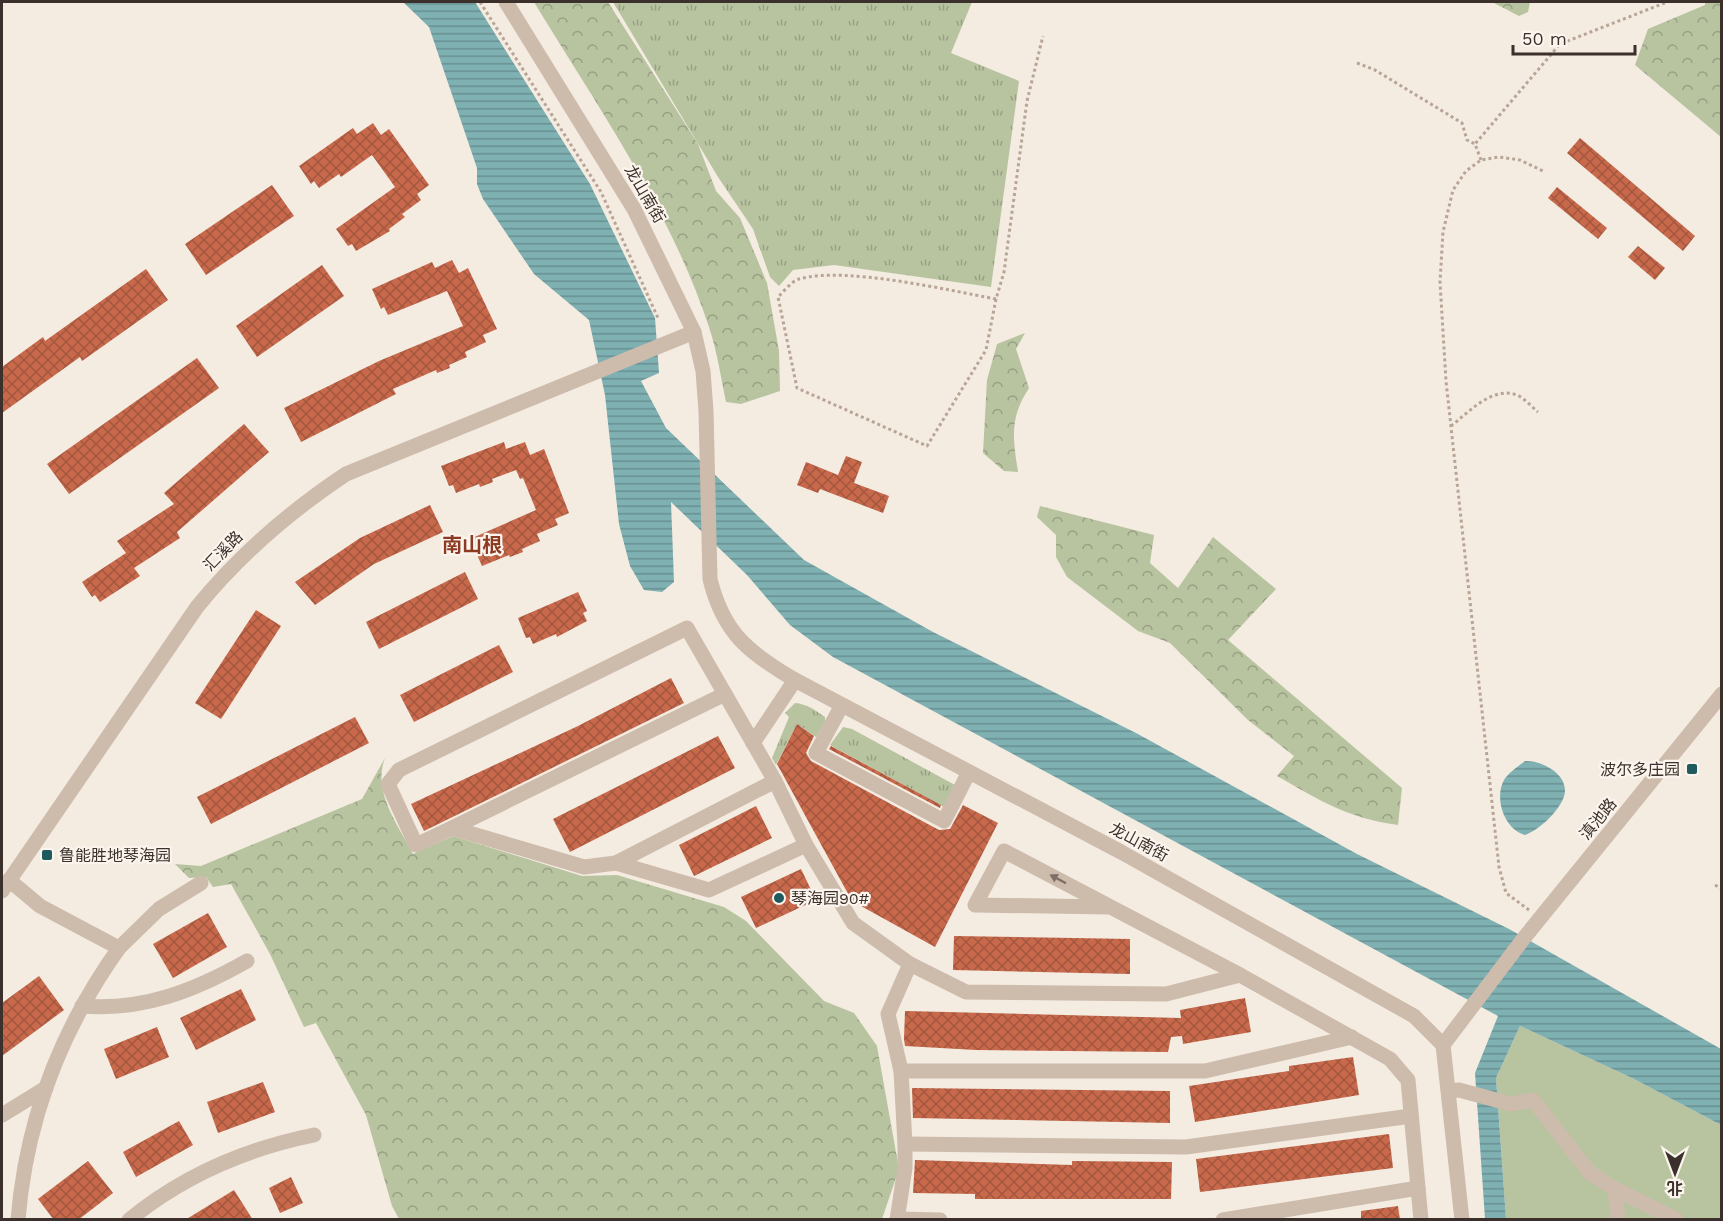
<svg xmlns="http://www.w3.org/2000/svg" width="1723" height="1221" font-family="'Work Sans','Noto Sans SC',sans-serif">
<style>
.grass{fill:url(#grass-tufts)}
.forest{fill:url(#forest-crowns)}
.green{fill:#b8c4a0}
.water{fill:url(#water-rules)}
.building{fill:url(#building-cross-hatch)}
.lines{fill:none;stroke-linecap:round;stroke-linejoin:round}
.path{stroke:#b9a596;stroke-width:3;stroke-dasharray:3 3;stroke-linecap:butt}
.minor{stroke:#cdbbac;stroke-width:15}
.oneway{fill:#7d6f65}
.poi-dot{fill:#1f5a5e;stroke:#fbf5ee;stroke-width:2}
.labels{text-anchor:middle;dominant-baseline:central;stroke-width:4.5;stroke-linejoin:round;paint-order:stroke}
.street-label{font-size:16px;fill:#3b302b;stroke:#fbf5ee}
.poi-label{font-size:16px;fill:#3b302b;stroke:#fbf5ee;text-anchor:start}
.quarter-label{font-size:20px;font-weight:bold;fill:#8c3b22;stroke:#fbf5ee}
</style>
<defs>
<pattern id="grass-tufts" width="24" height="20" patternUnits="userSpaceOnUse" patternTransform="scale(1.5)"><rect width="24" height="20" fill="#b8c4a0"/><path d="M3 7l-1-3M5 7V3M7 7l1-3M15 17l-1-3M17 17v-4M19 17l1-3" fill="none" stroke="#97a083"/></pattern>
<pattern id="forest-crowns" width="20" height="18" patternUnits="userSpaceOnUse" patternTransform="scale(1.5)"><rect width="20" height="18" fill="#b8c4a0"/><path d="M2 6a3 3 0 1 1 6 0M12 15a3 3 0 1 1 6 0" fill="none" stroke="#97a083"/></pattern>
<pattern id="water-rules" width="6" height="5" patternUnits="userSpaceOnUse" patternTransform="scale(1.5)"><rect width="6" height="5" fill="#7fb0b2"/><path d="M0 2.5h6" fill="none" stroke="#699091"/></pattern>
<pattern id="building-cross-hatch" width="8" height="8" patternUnits="userSpaceOnUse" patternTransform="scale(1.5)"><rect width="8" height="8" fill="#c8694b"/><path d="M0 0l8 8M0 8l8-8" fill="none" stroke="#a4573f"/></pattern>
</defs>
<rect width="100%" height="100%" fill="#f4ebe1"/>
<g class="grass">
<path d="M613,2H972L951,53L1019,81L991,287L834,265L793,270L779,286L770,277L753,229L718,177Z"/>
<path d="M795,703C807,704 815,710 825,717V722L816,737L797,724L776,765L772,758L789,717L785,713Z"/>
<path d="M843,727L852,729L955,785L944,807L830,745Z"/>
</g>
<g class="forest">
<path d="M534,2H608L698,144L716,191L740,218L767,283L779,351L780,391L741,404L726,402C721,378 717,351 709,327C670,209 597,106 534,2Z"/>
<path d="M1492,2H1530L1528,12L1519,16Z"/>
<path d="M1705,2H1721V137L1635,65L1648,29L1705,5Z"/>
<path d="M1025,333L1016,349L1029,388C1009,419 1013,438 1018,472L1004,471L983,453L987,380L997,344Z"/>
<path d="M1040,506L1154,535L1150,563L1178,588L1213,537L1276,589L1228,640L1402,788L1398,825C1347,818 1321,801 1277,776L1294,756L1248,720L1170,643L1138,631L1067,577L1056,557V535L1037,517Z"/>
<path d="M385,758C372,792 398,824 413,854L453,836L582,876L617,875L724,907L746,921L824,1001L854,1013L877,1046L899,1169L882,1219H399L392,1206L366,1115L316,1023L304,1027L270,954L231,884L213,887L206,877L189,878L175,864L201,866L362,799Z"/>
</g>
<path class="green" d="M1520,1026L1634,1079L1721,1125V1219H1506L1496,1078Z"/>
<g class="water">
<path d="M403,2H475L590,184L655,318L659,373L641,381L666,428L804,560L933,632L1136,733L1357,854L1509,929L1721,1049V1125L1634,1079L1520,1026L1496,1078L1506,1219H1485L1475,1073L1498,1016L833,657L790,625L747,575L671,502L674,582L662,592L644,590L630,566L619,524L605,395L589,320L534,274L483,199L477,184V168L429,27Z"/>
<path d="M1525,761C1543,760 1573,777 1563,799C1557,813 1539,830 1525,835C1504,829 1494,798 1504,780C1509,772 1519,766 1525,761Z"/>
</g>
<g class="building">
<path d="M373,123L381,135L389,129L429,185L417,194L421,200L402,214L405,217L389,229L390,231L356,251L352,244L348,246L336,229L395,187L372,155L341,177L339,174L319,188L314,181L311,184L299,166L353,128L357,134Z"/>
<path d="M1580,138L1695,236L1683,251L1567,153Z"/>
<path d="M272,185L294,216L206,275L185,244Z"/>
<path d="M1557,187L1607,228L1598,239L1548,198Z"/>
<path d="M1638,246L1665,268L1655,280L1628,257Z"/>
<path d="M452,260L459,273L468,268L497,329L483,335L486,342L465,352L467,357L449,365L450,368L437,373L436,370L393,389L396,394L301,442L284,408L379,361L463,326L447,291L388,315L384,307L381,309L372,289L432,262L435,268Z"/>
<path d="M322,265L344,296L257,357L236,326Z"/>
<path d="M146,269L168,300L82,361L80,357L2,413V367L43,337L45,341Z"/>
<path d="M197,358L219,388L69,494L47,464Z"/>
<path d="M244,424L269,452L177,532L180,538L134,568L140,576L100,602L95,595L92,597L82,582L126,553L117,541L174,504L164,493Z"/>
<path d="M504,442L506,449L525,442L530,455L544,449L569,513L555,519L558,525L537,534L540,541L522,549L523,552L510,557L509,555L482,566L470,539L536,510L523,478L520,479L516,470L492,479L493,482L480,487L479,484L456,493L453,485L449,486L441,466Z"/>
<path d="M846,456L862,462L854,483L889,496L883,513L820,489L818,493L797,485L806,462L838,475Z"/>
<path d="M430,505L443,532L374,564L315,605L295,582L360,538Z"/>
<path d="M465,572L478,599L379,649L366,622Z"/>
<path d="M578,592L587,611L583,613L587,621L557,637L556,634L533,644L530,637L526,638L518,618Z"/>
<path d="M256,610L281,626L221,719L195,703Z"/>
<path d="M499,645L513,672L414,722L400,695Z"/>
<path d="M671,678L684,703L424,831L411,804L578,726Z"/>
<path d="M355,717L369,743L211,824L197,797Z"/>
<path d="M797,724L814,736L806,753L811,761L939,830L950,829L963,805L998,823L935,947L852,901L777,764Z"/>
<path d="M718,736L735,768L570,852L553,819Z"/>
<path d="M831,746L941,805L940,808L829,749Z"/>
<path d="M756,806L772,838L694,876L679,845Z"/>
<path d="M801,869L816,900L756,928L741,897Z"/>
<path d="M208,913L227,947L173,978L153,944Z"/>
<path d="M954,936L1130,939V974L953,970Z"/>
<path d="M39,976L64,1010L2,1056V1003Z"/>
<path d="M241,989L256,1020L196,1050L180,1018Z"/>
<path d="M1245,998L1251,1032L1183,1044L1182,1036L1171,1037L1168,1052L976,1050L905,1046L904,1039L905,1011L1181,1018L1180,1010Z"/>
<path d="M157,1027L169,1057L116,1079L104,1049Z"/>
<path d="M1353,1057L1359,1095L1195,1122L1189,1086L1289,1071V1066Z"/>
<path d="M263,1082L275,1112L218,1133L207,1102Z"/>
<path d="M912,1088L1170,1091V1123L913,1118Z"/>
<path d="M179,1121L193,1145L136,1177L123,1152Z"/>
<path d="M1389,1134L1393,1168L1200,1192L1196,1159Z"/>
<path d="M915,1160L1072,1165V1161L1172,1162L1171,1199H975V1194L913,1193Z"/>
<path d="M88,1161L113,1193L78,1220H54L38,1199Z"/>
<path d="M291,1177L303,1203L280,1213L269,1188Z"/>
<path d="M234,1190L253,1220H185Z"/>
<path d="M1398,1206L1400,1220H1361V1211Z"/>
</g>
<g class="lines">
<g class="path">
<path d="M480,2L601,192L658,318"/>
<path d="M1357,63L1375,70L1462,123L1467,140L1475,144"/>
<path d="M1481,160L1475,144L1560,44L1667,2"/>
<path d="M996,299L986,350L927,446L797,388L778,297C784,291 792,281 799,279C845,266 947,290 996,299L1004,272L1027,101L1043,36"/>
<path d="M1451,426C1469,412 1494,384 1519,396C1526,400 1532,407 1538,412"/>
<path d="M1715,885L1722,889"/>
<path d="M1529,910L1506,893L1499,867L1446,381L1440,282L1443,232L1453,190L1466,171L1481,160L1499,157L1520,160L1543,171"/>
</g>
<g class="minor">
<path d="M506,2L634,209L694,332L703,371L706,411L710,579C723,633 749,653 795,680L1121,852L1414,1016L1443,1045L1462,1220"/>
<path d="M842,705L816,753L944,821L969,772"/>
<path d="M753,743L795,680"/>
<path d="M775,781L616,863L584,867L452,828L416,845L388,784L399,770L687,628L775,781L806,845L853,923L910,964L888,1014L901,1071L905,1144V1168L897,1220"/>
<path d="M452,828L725,694"/>
<path d="M616,863L709,890L806,845"/>
<path d="M9,880L40,906L119,948C62,1028 26,1120 18,1220"/>
<path d="M2,891L197,607C240,554 289,512 346,474L694,332"/>
<path d="M1109,907L975,905L1004,851L1240,975L1390,1059L1408,1080L1421,1220"/>
<path d="M119,948L159,909L201,883"/>
<path d="M910,964L966,992L1166,994L1240,975"/>
<path d="M82,1006C143,1011 194,991 247,961"/>
<path d="M1443,1045L1524,938L1722,694"/>
<path d="M901,1071H1205L1352,1037"/>
<path d="M1449,1091L1459,1090L1511,1104L1533,1100L1590,1173L1615,1189L1677,1220"/>
<path d="M2,1115L46,1088"/>
<path d="M905,1144L1186,1147L1411,1116"/>
<path d="M1615,1189L1618,1220"/>
<path d="M898,1219L940,1220"/>
<path d="M129,1220C184,1175 245,1149 314,1135"/>
<path d="M1223,1220L1418,1188"/>
</g>
</g>
<defs><path id="oneway-solid" d="M-6-.8H1V-3.2L6.5 0L1 3.2V.8H-6Z" transform="scale(1.5)"/></defs>
<use class="oneway" href="#oneway-solid" transform="translate(1058 879) rotate(-152)"/>
<g class="poi-dot">
<rect x="1686" y="763" width="12" height="12" rx="3"/>
<rect x="41" y="849" width="12" height="12" rx="3"/>
<circle cx="779" cy="898" r="6"/>
</g>
<g class="labels">
<g class="street-label">
<text transform="translate(645 194) rotate(60)">龙山南街</text>
<text transform="translate(223 551) rotate(-46)">汇溪路</text>
<text transform="translate(1598 819) rotate(-51)">滇池路</text>
<text transform="translate(1139 842) rotate(28)">龙山南街</text>
</g>
<g class="poi-label">
<text x="1680" y="769" text-anchor="end">波尔多庄园</text>
<text x="59" y="855">鲁能胜地琴海园</text>
<text x="791" y="898">琴海园90#</text>
</g>
<g class="quarter-label">
<text x="472" y="545">南山根</text>
</g>
</g>
<rect width="1723" height="1221" fill="none" stroke="#3b302b" stroke-width="6"/>
<g transform="translate(1675 1173) rotate(180)" stroke="#fbf5ee" stroke-width="4.5" paint-order="stroke">
<path d="M0-4.5L10 22L0 15L-10 22Z" fill="#3b302b"/>
<text y="-9" font-size="16" font-weight="bold" text-anchor="middle" fill="#3b302b">北</text>
</g>
<path d="M1513 45v9h122v-9" fill="none" stroke="#3b302b" stroke-width="3"/>
<text x="1522" y="45" font-size="18" fill="#3b302b" stroke="#fbf5ee" stroke-width="4.5" paint-order="stroke">50 m</text>
</svg>
